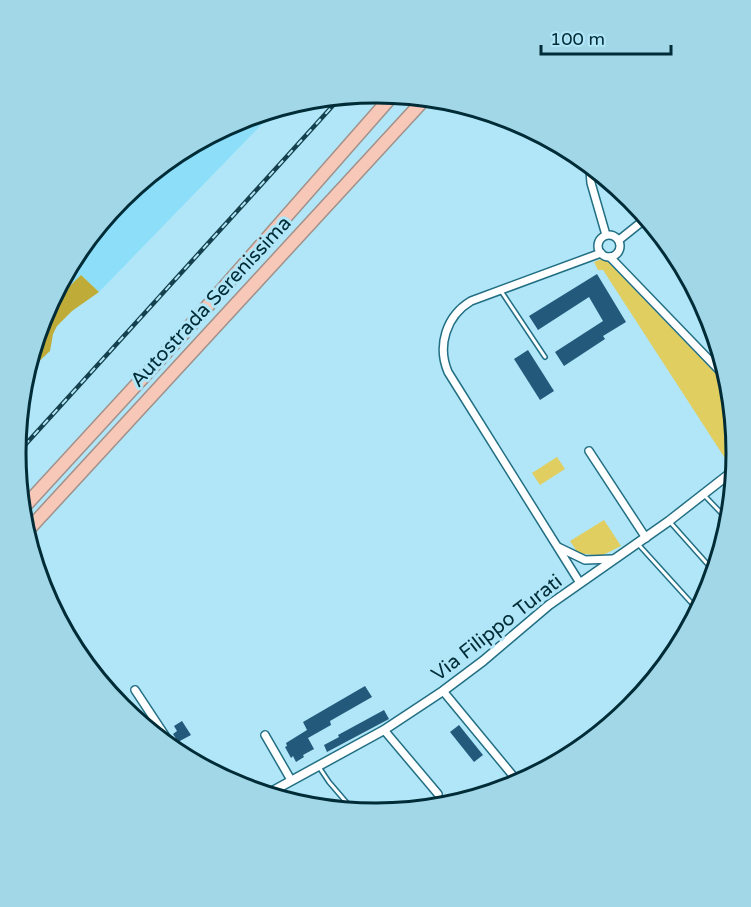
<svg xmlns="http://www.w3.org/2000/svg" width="751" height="907" font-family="'Varela Round',sans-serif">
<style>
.built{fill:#8ddff9}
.green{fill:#e0ce61}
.forest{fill:#bfac38}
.building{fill:#235a7c}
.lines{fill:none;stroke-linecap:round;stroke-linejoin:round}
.service-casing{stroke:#226f84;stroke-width:6}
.minor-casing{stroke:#226f84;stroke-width:10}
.tertiary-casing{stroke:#226f84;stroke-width:11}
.motorway-casing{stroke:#a1918a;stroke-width:15}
.service{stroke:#fff;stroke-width:3}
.minor{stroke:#fff;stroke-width:7}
.tertiary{stroke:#fff;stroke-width:8}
.motorway{stroke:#f7c7b7;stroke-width:12}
.rail-casing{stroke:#14414d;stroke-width:4.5}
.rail{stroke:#b0e6f7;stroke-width:2;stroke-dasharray:7;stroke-linecap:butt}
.labels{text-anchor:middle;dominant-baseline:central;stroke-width:6;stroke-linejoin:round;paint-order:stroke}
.street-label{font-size:20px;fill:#002c37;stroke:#b0e6f7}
.rim{fill:none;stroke:#002c37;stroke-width:3}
</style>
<rect width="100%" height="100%" fill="#b0e6f7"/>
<path class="built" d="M260,116L265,121L99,292L81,275L69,287L64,283L121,198L238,120Z"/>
<g class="green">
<path d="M602,259L608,262L721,379L736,453L734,462L730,466L603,270H598L594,262Z"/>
<path d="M557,457L565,469L540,485L532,473Z"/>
<path d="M604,520L621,546L601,556L578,553L570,541Z"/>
</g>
<path class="forest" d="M81,275L99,292L72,311L57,326L53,334L50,351L32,368L42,317C56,313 61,301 68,289C71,284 77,279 81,275Z"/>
<g class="building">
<path d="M597,274L626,322L603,336L605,339L564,366L555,352L603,321L589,297L538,330L529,316Z"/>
<path d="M528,350L554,391L540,400L514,359Z"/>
<path d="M365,686L372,697L330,721L331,725L308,738L314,749L303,755L304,757L296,762L293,756L291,758L285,747L287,746L286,743L307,730L303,722Z"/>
<path d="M384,710L389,719L327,752L324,745L339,737L338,735Z"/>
<path d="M182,721L191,735L178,742L173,734L177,731L174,726Z"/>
<path d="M459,725L483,755L474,762L450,732Z"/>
</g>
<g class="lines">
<defs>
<g id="service">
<path d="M501,291L545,357"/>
<path d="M704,495L724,516"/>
<path d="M670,522L711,568"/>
<path d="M638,544L697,609"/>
<path d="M319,767L329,782L353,810"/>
</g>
<g id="minor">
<path d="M590,171L591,183L606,235"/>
<circle cx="609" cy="246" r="11"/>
<path d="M619,240L644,220"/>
<path d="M610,257L719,370"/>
<path d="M589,451L646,538"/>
<path d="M558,547L585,560L613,559"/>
<path d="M580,583L448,372C437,346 446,316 471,301L601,253"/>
<path d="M135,690L168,740"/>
<path d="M443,691L519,783"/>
<path d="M384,730L438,794"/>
<path d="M265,735L291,780"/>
</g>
<path id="tertiary" d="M269,793L384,730L443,691L483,661L549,605L669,521L733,471"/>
<g id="motorway">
<path d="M25,506L183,334L392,96"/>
<path d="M30,528L422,102"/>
</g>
</defs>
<use href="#service" class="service-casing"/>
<use href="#minor" class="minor-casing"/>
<use href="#tertiary" class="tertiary-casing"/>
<use href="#motorway" class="motorway-casing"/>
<use href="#service" class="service"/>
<use href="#minor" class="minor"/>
<use href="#tertiary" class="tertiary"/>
<use href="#motorway" class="motorway"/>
<defs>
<path id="rail" d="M15,456L338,100"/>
</defs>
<use href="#rail" class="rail-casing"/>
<use href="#rail" class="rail"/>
</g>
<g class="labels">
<g class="street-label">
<text transform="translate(211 302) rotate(-47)">Autostrada Serenissima</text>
<text transform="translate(497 628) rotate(-38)">Via Filippo Turati</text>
</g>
</g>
<path d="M0 0H751V907H0ZM26 453a350 350 0 1 1 700 0a350 350 0 1 1-700 0Z" fill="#a2d7e8" fill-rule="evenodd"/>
<path class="rim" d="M26 453a350 350 0 1 1 700 0a350 350 0 1 1-700 0Z"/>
<path d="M541 45v9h130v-9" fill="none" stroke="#002c37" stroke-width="3"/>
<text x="550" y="45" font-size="18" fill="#002c37" stroke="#b0e6f7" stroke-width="4.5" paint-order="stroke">100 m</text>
</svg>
